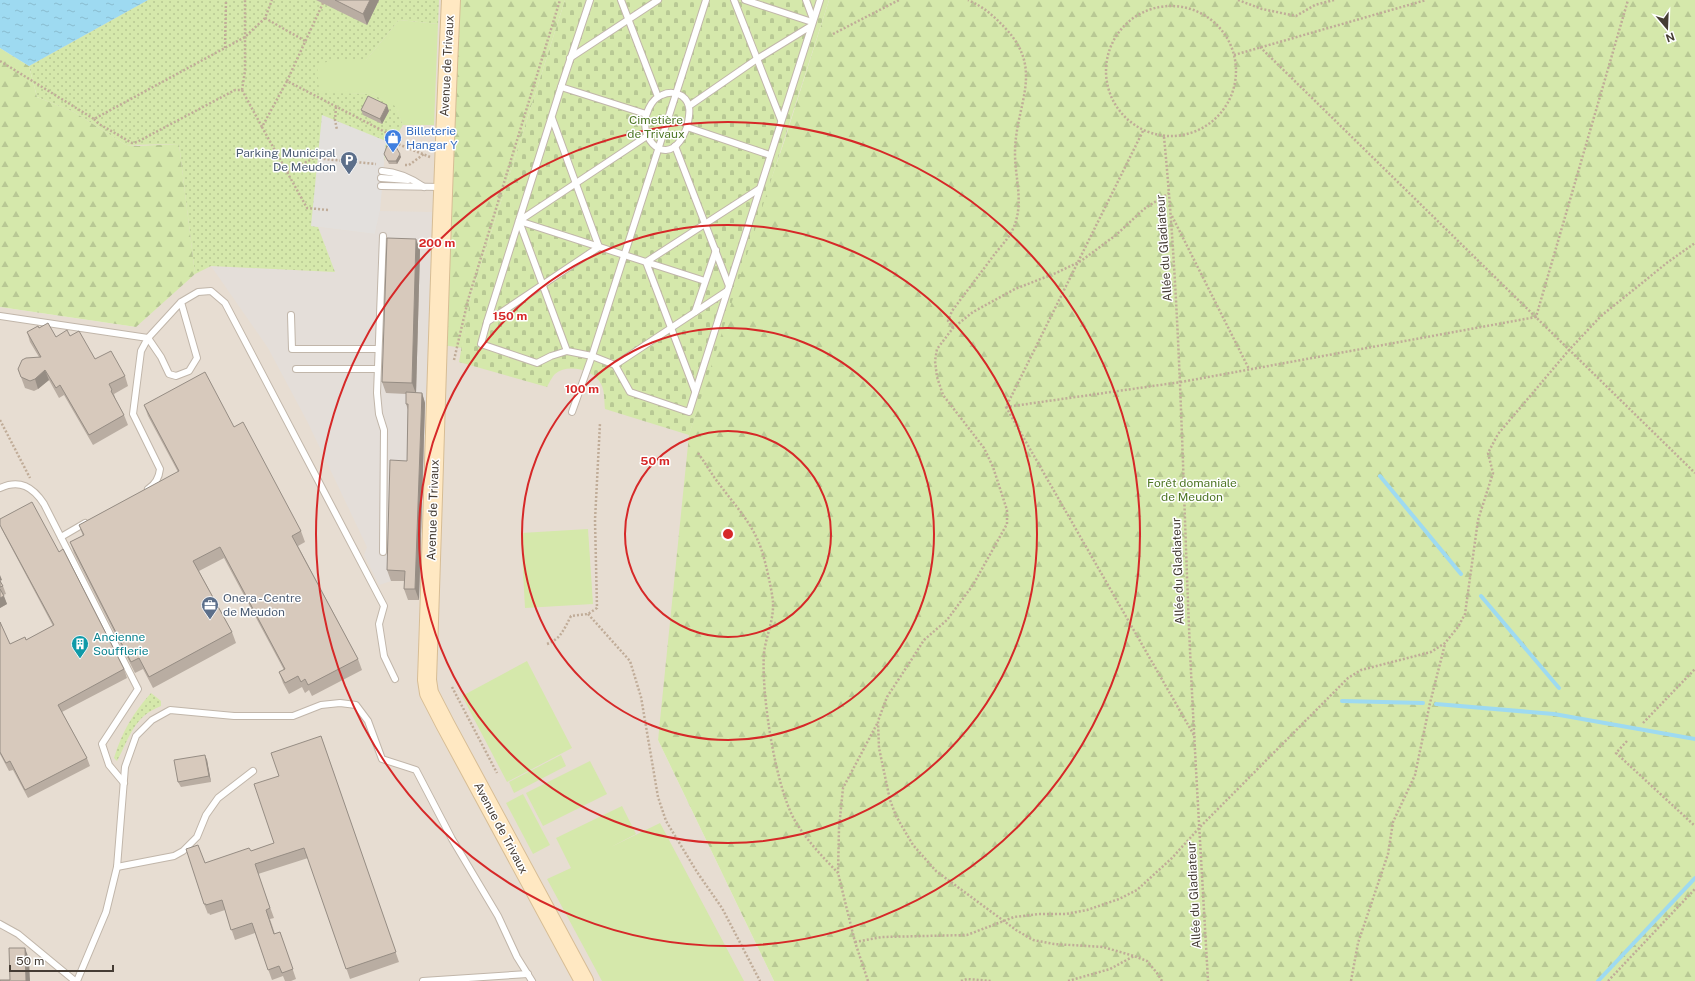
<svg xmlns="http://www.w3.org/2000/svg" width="1695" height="981" font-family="'Public Sans',sans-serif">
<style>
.residential{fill:#e7ddd2}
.industrial{fill:#e4ded9}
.grass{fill:url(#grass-dots)}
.forest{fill:url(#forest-firs)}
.cemetery{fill:url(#cemetery-stones)}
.garden{fill:#d5e8ab}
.parking{fill:#e3e0dd}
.water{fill:url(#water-ripples)}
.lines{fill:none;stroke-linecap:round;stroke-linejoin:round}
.stream{stroke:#9edaf1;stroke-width:4}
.service-casing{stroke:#c1b6aa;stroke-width:8}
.secondary-casing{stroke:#d7bd95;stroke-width:20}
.path{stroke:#c0ac98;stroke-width:2.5;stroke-dasharray:2 2;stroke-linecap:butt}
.service{stroke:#fff;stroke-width:6}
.secondary{stroke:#ffe8c2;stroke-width:18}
.wall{fill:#b9ada2}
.shaded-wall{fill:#968d84}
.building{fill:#d7c9bc;stroke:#968d84}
.ring{fill:none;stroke:#d62828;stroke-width:2}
.labels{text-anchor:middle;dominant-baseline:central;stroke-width:3;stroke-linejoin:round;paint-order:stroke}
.street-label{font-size:12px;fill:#453c34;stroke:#fff}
.park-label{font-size:12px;fill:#4f7726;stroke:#fff}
.shop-label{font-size:12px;fill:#366cbe;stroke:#fff;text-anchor:start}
.service-label{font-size:12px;fill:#4e5e75;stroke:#fff;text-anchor:end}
.culture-label{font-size:12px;fill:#0d838f;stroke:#fff;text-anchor:start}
.centre{fill:#d62828;stroke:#fff;stroke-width:2}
.ring-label{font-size:12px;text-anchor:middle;font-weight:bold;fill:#d62828;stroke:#fff;stroke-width:3;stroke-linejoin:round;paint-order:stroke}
</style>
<defs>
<pattern id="grass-dots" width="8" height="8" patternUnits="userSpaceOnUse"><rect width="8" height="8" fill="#d5e8ab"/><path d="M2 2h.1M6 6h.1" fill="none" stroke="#b8c894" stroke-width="1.8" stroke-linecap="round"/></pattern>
<pattern id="forest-firs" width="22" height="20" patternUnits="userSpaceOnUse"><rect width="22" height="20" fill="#d5e8ab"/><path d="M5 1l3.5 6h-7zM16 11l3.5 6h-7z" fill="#b8c894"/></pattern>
<pattern id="cemetery-stones" width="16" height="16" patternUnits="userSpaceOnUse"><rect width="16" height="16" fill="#d5e8ab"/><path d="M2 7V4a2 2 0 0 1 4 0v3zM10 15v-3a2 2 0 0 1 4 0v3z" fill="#b8c894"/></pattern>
<pattern id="water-ripples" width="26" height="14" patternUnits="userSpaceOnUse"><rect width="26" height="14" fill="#9edaf1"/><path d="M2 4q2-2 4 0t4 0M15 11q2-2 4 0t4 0" fill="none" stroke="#89bccf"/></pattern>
</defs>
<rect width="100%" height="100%" fill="#f2ece4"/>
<path class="residential" d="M0,0H458L462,348L471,296L565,0H829L784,142L747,249L658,740L774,981H0V307L136,327L29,66L0,48Z"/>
<path class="industrial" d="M380,211L432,212L420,600H408V581H391L379,585L364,555L367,547L308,423L268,348L211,266L334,272L318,227L375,234Z"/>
<g class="grass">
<path d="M148,0H439L438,24L399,20L366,60L323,92L372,94L395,105L403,125L388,149L383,164L385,141L312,226L318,227L335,272L211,266L195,274L179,144L126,145L74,112L37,97L29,66Z"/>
<path d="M151,693L161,701V706C133,717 130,737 117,761L114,758C122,732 133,713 151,693Z"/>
</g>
<g class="forest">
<path d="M458,0H565L471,296L462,348L443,345Z"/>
<path d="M829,0H1695V981H774L658,740L689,435L747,249L784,142Z"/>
<path d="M0,48L29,66L37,97L74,112L126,145L138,146L179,144L195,274L136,327L0,307Z"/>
</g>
<path class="cemetery" d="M565,0H829L689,435L605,409C604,401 605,391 601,384C594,370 568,363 555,374C552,377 549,383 547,387L459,362L471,296Z"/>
<g class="garden">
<path d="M399,20L438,24L434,125H403L395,106L372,94L323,93L319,89L317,64L337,60H366Z"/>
<path d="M588,529L593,604L525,608L521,533Z"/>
<path d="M527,661L572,748L507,782L462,696Z"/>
<path d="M561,755L566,766L514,793L509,782Z"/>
<path d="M590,761L607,794L543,826L526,793Z"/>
<path d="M523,794L550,845L533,854L506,803Z"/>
<path d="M622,806L636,834L611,847L660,823L744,981H602L547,879L571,868L556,838Z"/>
</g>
<path class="parking" d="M322,115L386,141L380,211L375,234L311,226Z"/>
<path class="water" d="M0,0H148L29,66L0,48Z"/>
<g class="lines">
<g class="stream">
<path d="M1380,476L1461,574"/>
<path d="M1481,596L1559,688"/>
<path d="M1342,701L1423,703"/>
<path d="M1436,704L1554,714L1695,739"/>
<path d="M1598,981L1695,878"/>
</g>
<defs>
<g id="service">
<path d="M621,0L658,97"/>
<path d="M734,0L781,120"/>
<path d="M745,0L812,22"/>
<path d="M806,0L813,19"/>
<path d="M570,58L658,0"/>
<path d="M561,87L646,114"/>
<path d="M689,106L757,59L811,26"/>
<path d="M552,118L599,247L487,322L561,87L590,0"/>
<path d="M687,127C689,117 693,104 682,96C676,92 668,92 662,95C656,97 652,102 649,108C635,136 663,165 680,141C683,137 685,132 687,127L770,155"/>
<path d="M675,146L729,286"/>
<path d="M382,171C398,172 411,178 424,187"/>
<path d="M381,178L408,180"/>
<path d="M381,186L441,187"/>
<path d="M519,221L567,351L592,356L615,365L727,291"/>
<path d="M519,221L646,262L759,189"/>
<path d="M519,221L647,136"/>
<path d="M383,236L377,393L379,414L384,430L383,552"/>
<path d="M181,302L197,358L189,371L176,376L169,374L161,357L148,338L181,302L198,292L211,291L225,303L384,606L379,624L384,656L395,679"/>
<path d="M695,312L716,250"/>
<path d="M291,315L292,349H378"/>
<path d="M0,316L148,338L141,351L133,414L160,469C159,478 156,484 148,489"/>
<path d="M487,322L481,344L537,363L551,356L567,351"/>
<path d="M615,365L630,392L689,412L820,0"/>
<path d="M296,369H377"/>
<path d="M695,391L646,262L705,281"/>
<path d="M572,412L592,356L706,0"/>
<path d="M0,488C20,479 33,487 44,504L138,689L102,744L109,765L124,783"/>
<path d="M61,537L85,523"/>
<path d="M117,867L174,856L183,851L197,837L206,815L218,798L253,771"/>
<path d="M0,924L18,934L75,981"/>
<path d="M77,981L106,912L117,867L125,767L136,736L152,720L170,710L234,716H293L321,705L340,703L356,705L368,721L382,759L416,770L452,839L498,916L517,957L532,981"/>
<path d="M423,981L528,974"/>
</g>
<path id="secondary" d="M451,0C440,227 435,453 427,680L429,693L445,724L584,981"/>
</defs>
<use href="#service" class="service-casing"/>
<use href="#secondary" class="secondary-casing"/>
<g class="path">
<path d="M1238,0L1262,9L1296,16L1315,5L1334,0"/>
<circle cx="1171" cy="71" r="65"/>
<path d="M265,18L305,41"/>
<path d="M833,34L899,0"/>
<path d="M1260,47L1695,473"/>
<path d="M225,48L226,0"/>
<path d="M1234,55L1426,0"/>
<path d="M0,61L94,119L245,37L265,18L272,0"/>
<path d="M287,81L323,3"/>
<path d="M242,90L245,71V0"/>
<path d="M242,90L262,127"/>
<path d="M336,107L335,120L337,130"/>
<path d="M94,119L99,124L132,143L137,142L235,90H242"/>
<path d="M1143,131L1006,407L1195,737"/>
<path d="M1164,137C1179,292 1182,448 1188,603C1193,729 1201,855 1208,981"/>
<path d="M405,165H409L424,154"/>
<path d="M287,172L314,158L376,164"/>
<path d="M328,210L307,208L262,127L287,81L389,134L393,142L430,157"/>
<path d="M1172,216L1249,369"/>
<path d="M953,328L948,321L952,311C966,292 980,274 994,255C1000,247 1008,239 1012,231C1025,205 1015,180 1015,153C1015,105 1045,71 1006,29C995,17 984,7 968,0"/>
<path d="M454,360L468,300L560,0"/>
<path d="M1006,407L1181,382L1536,317L1628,0"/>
<path d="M0,420L30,478"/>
<path d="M698,453C706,464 712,475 720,485C734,504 750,521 759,543C764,554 772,590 773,602C774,620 766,636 764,653C761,693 775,784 794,819C806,840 822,856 838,873"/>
<path d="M588,614L630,661L641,697L658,797L666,821L697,872L722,908L760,981"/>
<path d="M547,644C561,639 564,629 571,616L588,614L597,608L595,520L600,423"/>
<path d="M452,687L497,773"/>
<path d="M1643,723L1695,669"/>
<path d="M1627,741L1616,753L1695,826"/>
<path d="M855,942L882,937L967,935L1014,917L1039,914H1066L1087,910L1119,899L1137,890L1172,858L1200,827L1348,678L1361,670L1431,652L1445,643L1458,627L1465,614L1478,520L1493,473L1488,453L1498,434L1569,350L1601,316L1668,262L1695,243"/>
<path d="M868,981L855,942L838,873L839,828L843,788L878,722"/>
<path d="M961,981L967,979L992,981"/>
<path d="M1068,981L1110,969L1134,956"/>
<path d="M1162,981L1157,973L1147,961L1134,956L1103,947L1054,944L1033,940L1016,930L936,871L913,845L896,816L890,800L879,748L878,721L887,697L908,665L924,640L947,620L973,585L1007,524V510L993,467L984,448L943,395L937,377L935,361L937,349L953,328L973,312L1015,289L1056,273L1081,261L1116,235L1144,209L1169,193"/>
<path d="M1351,981L1358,943L1388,854L1393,822L1415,775L1430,703L1445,644"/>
<path d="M1608,981L1695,889"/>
</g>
<use href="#service" class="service"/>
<use href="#secondary" class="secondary"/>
</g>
<g class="wall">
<path d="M316,0H379L367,25Z"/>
<path d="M361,110L389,111L382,124L363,115Z"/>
<path d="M384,154L401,157L397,164H389Z"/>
<path d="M420,250L416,393H422L425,403L419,600H408L404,589V581H391L387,570L407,461L408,410L406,404V394L386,393L382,382Z"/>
<path d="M39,328L56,337L70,336L95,359L125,376L128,386L114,394L116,400L124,415L128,425L93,445L64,395L59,398L49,380L38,389L34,391L25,388L18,369L39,357L30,342L27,332Z"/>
<path d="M144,405L234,427L301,531L305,542L298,546L358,659L362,670L312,696L309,690L305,693L302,687L289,694L283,683L279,672L284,670L224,558L199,571L232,632L236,643L153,688L143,669L135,673L74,553L70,542L83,536L79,525L178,472L148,416Z"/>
<path d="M0,519L59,552L124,669L127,678L62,712L87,758L90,766L28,798L13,770L9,771L0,754V622L10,644L26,640L53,626L1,528Z"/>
<path d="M0,581L3,586L6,594L3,595L7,604L0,608Z"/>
<path d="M321,736L399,962L350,979L308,858L258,874L274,918L270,919L275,934L280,932L296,979L291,981H285L283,976L272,980L255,933L235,940L225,910L210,915L209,913L208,914L204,904L251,851L274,843L279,776Z"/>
<path d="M207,760L211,782L181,787L178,782Z"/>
</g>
<g class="shaded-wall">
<path d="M370,0H379L367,25L363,14Z"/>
<path d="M387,105L389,111L382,124L380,119Z"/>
<path d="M400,154L401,157L397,164L396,161Z"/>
<path d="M416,239L420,250L416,394L412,383Z"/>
<path d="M45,370L49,380L38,389L35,379Z"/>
<path d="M422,393L425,403L419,600L415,589Z"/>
<path d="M0,575L2,580L0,581Z"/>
<path d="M4,596L7,604L0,608V598Z"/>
<path d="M205,755L207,760L211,782L209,776Z"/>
<path d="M25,948L29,959L30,981H26Z"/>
</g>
<g class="building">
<path d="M335,0H370L363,14Z"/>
<path d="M368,96L387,105L380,119L361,110Z"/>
<path d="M387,146L396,147L400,154L396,161H388L384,154Z"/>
<path d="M387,238L416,239L412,383L382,382Z"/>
<path d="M48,323L56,337L67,330L70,336L79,331L95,359L111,351L125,376L109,384L112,390L111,391L124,415L89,435L60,385L56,388L45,370L35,379L30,381L21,377L18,369L22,360L26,358L41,357L27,332L38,326L39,328Z"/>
<path d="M205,372L234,427L243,422L301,531L292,536L358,659L308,685L305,679L301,682L298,676L285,683L279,672L285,669L220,547L193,561L232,632L149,677L139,658L131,662L70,542L84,535L79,525L179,471L144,405Z"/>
<path d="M406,392L422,393L415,589H404L405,571L387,570L390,460L407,461L408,404H406Z"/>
<path d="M32,502L59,552L63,549L124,669L58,705L87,758L25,790L10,761L6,763L0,752V622L10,644L25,637L26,640L54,625L0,525V519Z"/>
<path d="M0,581L3,586L0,587Z"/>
<path d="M0,589L4,596L0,598Z"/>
<path d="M321,736L396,952L346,969L304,848L255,864L270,908L266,910L274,934L280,932L293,969L282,973L279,966L268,970L252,923L231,930L222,900L206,905V904H204L186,849L198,845L205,863L249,848L251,851L274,843L254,784L279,776L271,753Z"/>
<path d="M205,755L209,776L178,782L174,760Z"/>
<path d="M9,948H25L26,981H0V980H10Z"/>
</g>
<g class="ring">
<circle cx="728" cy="534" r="103"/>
<circle cx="728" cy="534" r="206"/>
<circle cx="728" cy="534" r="309"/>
<circle cx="728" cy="534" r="412"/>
</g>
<defs>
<symbol id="shop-pin" viewBox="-11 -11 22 30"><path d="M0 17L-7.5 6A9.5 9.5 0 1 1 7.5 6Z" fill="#3f7fe0" stroke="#fff"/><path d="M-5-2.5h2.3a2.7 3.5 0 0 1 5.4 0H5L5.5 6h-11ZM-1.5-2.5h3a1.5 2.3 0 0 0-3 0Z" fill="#fff"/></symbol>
<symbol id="parking-pin" viewBox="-11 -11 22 30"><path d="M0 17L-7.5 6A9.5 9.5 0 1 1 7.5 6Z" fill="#5c6f8a" stroke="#fff"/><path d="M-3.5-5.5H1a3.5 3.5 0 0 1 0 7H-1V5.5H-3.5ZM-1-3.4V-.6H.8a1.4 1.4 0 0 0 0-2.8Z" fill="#fff"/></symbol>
<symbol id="office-pin" viewBox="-11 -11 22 30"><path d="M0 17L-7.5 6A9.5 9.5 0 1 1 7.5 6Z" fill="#5c6f8a" stroke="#fff"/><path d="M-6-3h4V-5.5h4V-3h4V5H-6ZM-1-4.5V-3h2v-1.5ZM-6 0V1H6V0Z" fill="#fff"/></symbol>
<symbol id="building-pin" viewBox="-11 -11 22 30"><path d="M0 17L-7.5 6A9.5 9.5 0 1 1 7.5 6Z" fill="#0f9aa8" stroke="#fff"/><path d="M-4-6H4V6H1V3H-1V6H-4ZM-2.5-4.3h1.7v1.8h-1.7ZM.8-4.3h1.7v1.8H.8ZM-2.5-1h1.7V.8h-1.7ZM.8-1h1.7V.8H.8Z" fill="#fff"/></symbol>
</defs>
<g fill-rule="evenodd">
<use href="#shop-pin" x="383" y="128" width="20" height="27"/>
<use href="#parking-pin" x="339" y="150" width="20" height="27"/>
<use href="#office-pin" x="200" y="595" width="20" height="27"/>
<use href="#building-pin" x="70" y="634" width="20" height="27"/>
</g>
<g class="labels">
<g class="street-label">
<text transform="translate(447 66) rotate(-87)">Avenue de Trivaux</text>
<text transform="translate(1164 248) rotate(-94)">Allée du Gladiateur</text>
<text transform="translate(433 510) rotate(-88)">Avenue de Trivaux</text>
<text transform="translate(1178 571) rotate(-92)">Allée du Gladiateur</text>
<text transform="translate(501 828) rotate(62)">Avenue de Trivaux</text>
<text transform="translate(1194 895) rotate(-93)">Allée du Gladiateur</text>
</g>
<g class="park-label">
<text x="656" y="120">Cimetière<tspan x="656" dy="14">de Trivaux</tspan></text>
<text x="1192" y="483">Forêt domaniale<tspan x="1192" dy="14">de Meudon</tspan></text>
</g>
<g class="shop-label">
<text x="406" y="131">Billeterie<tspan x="406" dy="14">Hangar Y</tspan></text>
</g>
<g class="service-label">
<text x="336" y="153">Parking Municipal<tspan x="336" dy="14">De Meudon</tspan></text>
<text x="223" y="598" text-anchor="start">Onera - Centre<tspan x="223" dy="14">de Meudon</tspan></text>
</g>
<g class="culture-label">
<text x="93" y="637">Ancienne<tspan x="93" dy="14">Soufflerie</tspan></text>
</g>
</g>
<circle cx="728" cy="534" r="6" class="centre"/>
<g class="ring-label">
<text x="437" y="247">200 m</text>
<text x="510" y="320">150 m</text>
<text x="582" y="393">100 m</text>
<text x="655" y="465">50 m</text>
</g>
<g transform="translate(1667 28) rotate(161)" stroke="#ffffff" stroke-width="3" paint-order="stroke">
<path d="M0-3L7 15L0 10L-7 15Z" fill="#453c34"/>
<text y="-6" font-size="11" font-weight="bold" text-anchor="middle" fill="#453c34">N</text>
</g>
<path d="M10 965v6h103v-6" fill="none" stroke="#453c34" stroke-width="2"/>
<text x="16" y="965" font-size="12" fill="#453c34" stroke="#ffffff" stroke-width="3" paint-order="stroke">50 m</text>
</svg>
